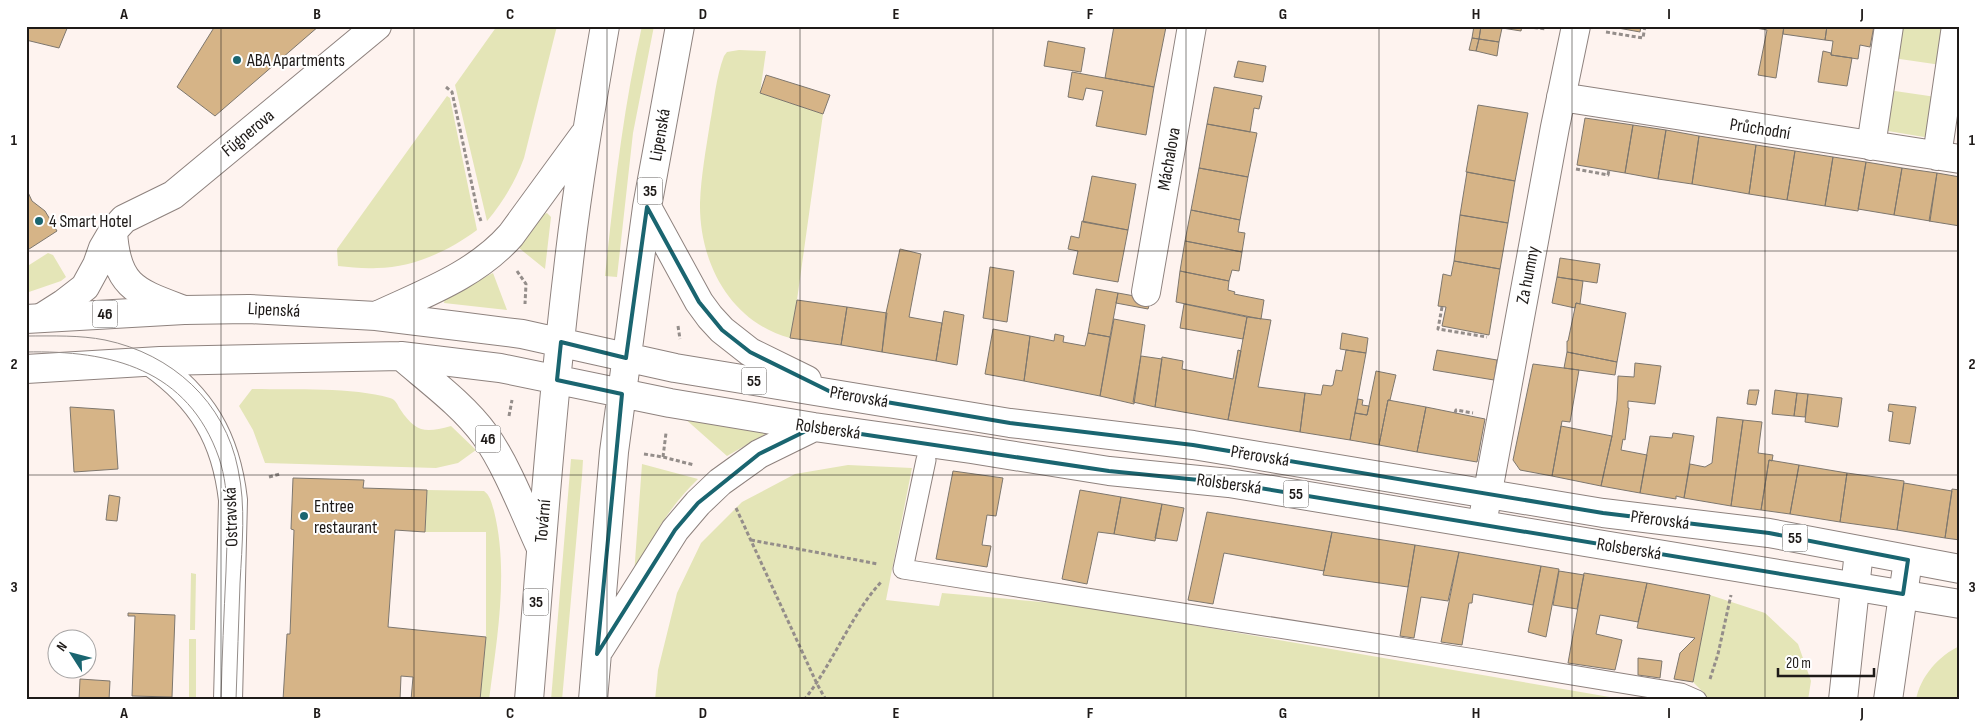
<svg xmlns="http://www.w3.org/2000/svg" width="1986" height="726" font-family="'Sofia Sans Condensed',sans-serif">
<rect width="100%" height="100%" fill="#fef3ef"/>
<path fill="#e4e5b7" d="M497,26H557L524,158C515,182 503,202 487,221L455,85Z
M642,26H654L633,133L617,277L605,276C614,192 623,109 642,26Z
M1898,26H1947L1941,65L1893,58Z
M739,50L766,51L760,93L823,114L797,300L790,338C730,322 699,262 700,203C701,176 706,149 710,123C714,101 716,77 724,56L727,52Z
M1888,90L1936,97L1930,138L1882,130Z
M447,96L450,98L477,230C449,251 412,268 377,268C364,269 351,267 338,266L337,249Z
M547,213L551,217L545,269L519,248L544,214Z
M48,253L53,255L66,277L61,281L26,293V267Z
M493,273L507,310L444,303L445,297Z
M252,389C293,390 352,387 390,398C396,400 397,404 400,409C416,433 425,433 451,426L476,450L458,463L436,468L265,463L253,430L239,406Z
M683,417L769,432L727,456Z
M571,459L583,460L582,476L562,700H551Z
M642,464L698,479C669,507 651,538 634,575Z
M848,465L912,468L886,600L939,606L942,593L1076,605L1627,700H655L658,670L677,593L701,543L742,502L795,474Z
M427,490L484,491C490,495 492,504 494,511C509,572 497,638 489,700H480L486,637V532H425Z
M191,573L196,574L195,630H190Z
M1710,595L1765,613L1798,644L1811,681L1808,700H1706L1705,694L1693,682Z
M189,639H196V698H189Z
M1960,646V700H1916C1920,677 1939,655 1960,646Z"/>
<path fill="#d6b487" stroke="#7e776e" d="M26,26H68L59,48L26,40Z
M215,26H319L215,116L177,87Z
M1114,26L1166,27L1154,87L1105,78Z
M1474,26H1481L1479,39L1472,38Z
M1481,26L1502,28L1499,42L1479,39Z
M1502,26H1522L1521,31L1502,28Z
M1607,26H1641L1640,32Z
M1744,26H1784L1776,78L1758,75L1767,30Z
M1784,26H1827L1825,40L1783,34Z
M1827,26H1874L1870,47L1860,45L1858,59L1831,55L1833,41L1825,40Z
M1472,38L1479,39L1476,51L1469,50Z
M1479,39L1499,42L1497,56L1476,51Z
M1048,41L1085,48L1081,72L1044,66Z
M1823,51L1831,53V55L1852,58L1847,86L1818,82Z
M1238,61L1266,66L1263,82L1234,77Z
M1072,72L1154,87L1146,135L1096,126L1103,91L1086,88L1083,100L1068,97Z
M766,75L830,95L823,114L760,93Z
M1214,87L1262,96L1259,109L1254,108L1250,132L1207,124Z
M1478,105L1528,113L1515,181L1466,172Z
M1585,118L1633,125L1625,173L1577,165Z
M1207,124L1257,133L1248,177L1199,168Z
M1633,125L1666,130L1658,179L1625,173Z
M1666,130L1699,136L1692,184L1658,179Z
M1699,136L1756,145L1749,194L1692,184Z
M1756,145L1795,151L1787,200L1749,194Z
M1795,151L1833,157L1825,206L1787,200Z
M1833,157L1866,162L1858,211L1825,206Z
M1866,162L1902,168L1894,215L1858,209Z
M1199,168L1248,177L1240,220L1191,210Z
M1902,168L1937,173L1930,221L1894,215Z
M1467,172L1515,181L1508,223L1460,215Z
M1937,173L1960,177V226L1929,221Z
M1092,176L1136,184L1128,230L1083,222Z
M26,188L32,201L45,211L57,231L26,251Z
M1191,210L1240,220L1238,232L1245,233L1242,252L1185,241Z
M1460,215L1508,223L1500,269L1454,261Z
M1082,221L1128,230L1118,282L1073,274L1078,251L1068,249L1071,236L1079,238Z
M1185,241L1242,252L1239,271L1232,270L1229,281L1180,271Z
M900,249L921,254L909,317L942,323L936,361L882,352L886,313Z
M1560,258L1600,264L1597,283L1557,277Z
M1454,261L1500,269L1489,335L1442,326L1446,307L1438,306L1443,274L1451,276Z
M990,267L1014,271L1007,322L983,318Z
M1180,271L1229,281L1228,290L1235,292L1234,294L1264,300L1261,319L1176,302Z
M1557,277L1583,281L1580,304L1576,303L1575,308L1552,303Z
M1096,289L1118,293L1110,337L1088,333Z
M1118,293L1151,299L1148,309L1116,303Z
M797,300L847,307L841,345L790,338Z
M1576,303L1626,313L1617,362L1567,352V341H1568Z
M1184,304L1247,317L1243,339L1180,328Z
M847,307L887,313L882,352L841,345Z
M944,311L964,315L957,365L936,361Z
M1247,317L1271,320L1258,387L1305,393L1300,432L1228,420Z
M1114,319L1145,325L1134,404L1100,396Z
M993,329L1030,336L1024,381L985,374Z
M1088,333L1110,337L1100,396L1024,381L1030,336L1054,341L1055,334L1064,336L1063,342L1085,346Z
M1342,333L1368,338L1366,353L1340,349Z
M1238,350L1241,351L1228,420L1155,407L1162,357L1183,361L1182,369L1233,379Z
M1346,350L1366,353L1350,440L1300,432L1305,393L1321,395L1323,385L1331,386L1333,385L1336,370L1342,371Z
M1437,350L1497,360L1494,380L1433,370Z
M1567,352L1617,362L1615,375L1564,368Z
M1141,356L1162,359L1155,407L1133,402Z
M1635,363L1661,366L1655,404L1628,401V408H1629L1625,440L1623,439L1621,450L1647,455L1640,493L1601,486L1612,436L1617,400L1618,376L1634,377Z
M1533,364L1579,370L1570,422L1562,421L1552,476L1520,470L1513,460Z
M1376,371L1396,375L1390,400H1388L1379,445L1350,440L1355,413L1367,415Z
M1749,390H1759L1756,405L1747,404Z
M1775,390L1797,393L1794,416L1772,414Z
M1797,393L1808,394L1805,417L1794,416Z
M1808,394L1842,398L1838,427L1805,422Z
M1358,399L1363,400L1362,405L1369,406L1367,415L1355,413Z
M1388,400L1426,407L1417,452L1379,445Z
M1889,404L1916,407L1910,444L1889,441L1893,412L1888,411Z
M70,407L114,410L118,469L74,472Z
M1426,407L1485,419L1477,462L1417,452Z
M1717,417L1743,420L1731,506L1684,498L1690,464L1705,467L1712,463Z
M1743,420L1762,422L1758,453L1773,455L1772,461L1769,460L1761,510L1731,506Z
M1561,426L1612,436L1601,486L1552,476Z
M1673,433L1694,436L1684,498L1676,496V499L1640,493L1650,436L1672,438Z
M1769,460L1799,465L1790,514L1761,510Z
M1799,465L1847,473L1840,522L1790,514Z
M953,471L1003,478L996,516L987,515L982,545L991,546L987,567L936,559Z
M1847,473L1904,481L1897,530L1840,522Z
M293,478L364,480L363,488L427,490L425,532L395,530L388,627L486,637L480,700H411L413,677L401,676L400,700H283L287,634H290L294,530L291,529Z
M1904,483L1952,491L1945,538L1897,530Z
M1952,489L1960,490V540L1945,538Z
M1080,490L1121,497L1114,534L1098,532L1087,584L1062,579Z
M109,495L120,497L117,521L106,520Z
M1121,497L1162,504L1155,541L1114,534Z
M1162,504L1184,508L1177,541L1155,538Z
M1207,512L1332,532L1324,571L1224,553L1213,604L1188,600Z
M1332,532L1415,545L1408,587L1323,575Z
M1415,545L1459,552L1448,601L1421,597L1414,638L1400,636Z
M1459,552L1541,566L1533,605L1473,594L1472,603H1469L1462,645L1441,642Z
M1541,566L1559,569L1546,637L1528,632Z
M1559,571L1584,575L1577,609L1553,605Z
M1584,573L1647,583L1638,622L1600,615L1596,634L1622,640L1615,670L1568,663Z
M1647,583L1710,595L1693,682L1674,679L1680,653L1695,638L1637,628Z
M128,613L175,615L172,697L132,696L135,616H128Z
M1638,658L1662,661L1660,678L1638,675Z
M80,679L110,681L109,700H79Z"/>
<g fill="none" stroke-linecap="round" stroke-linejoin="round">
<defs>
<path id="service" d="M926,460L903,569L1475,659L1681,693L1697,700"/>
<path id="minor" d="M1561,97L1960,159
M1871,146L1889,26
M1937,156L1956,26
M113,231C116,287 136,292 184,310
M1146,292L1192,26
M41,318L63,304L85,287L97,265L103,248L113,231L124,219L173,195L377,26
M151,362C202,398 226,438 233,500L228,700
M1482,524L1555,127L1576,26
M1843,700L1859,551
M1888,700L1908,560"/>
<path id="primary" d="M647,207L699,302L710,317L722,330L750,352L807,380
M376,316C423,294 476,275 511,235L584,135
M26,319L184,310L249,309L376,316L458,326L522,334L675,368L1010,423L1193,445L1603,513L1769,533L1960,569
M401,356C430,381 463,405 485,435C507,466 524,511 540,546
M26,369L160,361L401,356L500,368L670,403L814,427L971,449L1109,471L1229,483L1960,604
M599,650L675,530L698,503L720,482L759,454L814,427
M529,700C541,556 551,413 568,270C577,188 591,107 605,26
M593,700L614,452L647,207L680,26"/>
</defs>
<use href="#service" stroke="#8e827e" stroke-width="21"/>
<use href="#minor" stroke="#8e827e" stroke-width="30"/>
<use href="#primary" stroke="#8e827e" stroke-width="30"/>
<path stroke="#948d8a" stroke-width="3" stroke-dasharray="4 2.5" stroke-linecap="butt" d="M1521,26L1546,29
M1606,32L1643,38L1645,26
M446,87L452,92L478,213L481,221
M1576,169L1608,175L1609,170
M517,271L526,284L525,304
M1442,307L1438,329L1487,337
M678,326L680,339
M1455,413L1456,410L1473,413
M509,416L512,400
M644,454L663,457L694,465
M663,457L666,433
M269,477L280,474
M736,508L817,684L826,700
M751,540L878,564
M1710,679L1718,654L1731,595
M804,700C833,664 851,614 882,581"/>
<use href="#service" stroke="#fff" stroke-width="19"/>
<use href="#minor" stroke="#fff" stroke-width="28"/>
<use href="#primary" stroke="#fff" stroke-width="28"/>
<path stroke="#958e8b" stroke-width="1" d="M26,336C53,336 80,335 105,340C172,354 225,402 238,469C246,506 242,545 240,583C239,622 237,661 236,700
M26,352C111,350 188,369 219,458C231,494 227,534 226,571C224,614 222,657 221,700"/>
</g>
<path fill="none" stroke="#1a6570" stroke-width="4" stroke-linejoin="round" d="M647,207L699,302L722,330L750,352L833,393L1010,423L1193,445L1603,513L1769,533L1908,560L1903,594L1229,483L1109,471L814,427L759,454L698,503L675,530L597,654L622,394L557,380L561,342L626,358Z"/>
<path fill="none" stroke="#1e1a18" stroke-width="1" stroke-opacity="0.55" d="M221,26V700M414,26V700M607,26V700M800,26V700M993,26V700M1186,26V700M1379,26V700M1572,26V700M1765,26V700M26,251H1960M26,475H1960"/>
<g fill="#1a6570" stroke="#fff" stroke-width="2">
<circle cx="237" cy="60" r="5"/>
<circle cx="39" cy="221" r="5"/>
<circle cx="304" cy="516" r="5"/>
</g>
<g text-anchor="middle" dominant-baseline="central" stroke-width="4" stroke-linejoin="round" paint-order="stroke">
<g fill="#fff" stroke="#625f5d" stroke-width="1">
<rect x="637.5" y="177.5" width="25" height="27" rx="4"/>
<rect x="92.5" y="300.5" width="25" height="27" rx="4"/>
<rect x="741.5" y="367.5" width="25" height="27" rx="4"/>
<rect x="475.5" y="425.5" width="25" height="27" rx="4"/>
<rect x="1283.5" y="480.5" width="25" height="27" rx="4"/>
<rect x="1782.5" y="524.5" width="25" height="27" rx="4"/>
<rect x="523.5" y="588.5" width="25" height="27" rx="4"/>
</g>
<g font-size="16" font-weight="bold" fill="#1e1a18">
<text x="650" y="191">35</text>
<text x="105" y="314">46</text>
<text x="754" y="381">55</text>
<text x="488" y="439">46</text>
<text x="1296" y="494">55</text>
<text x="1795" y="538">55</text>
<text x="536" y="602">35</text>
</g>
<g font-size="18" fill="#1e1a18" stroke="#fff" text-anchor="start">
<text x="247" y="60">ABA Apartments</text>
<text x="49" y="221">4 Smart Hotel</text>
<text x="314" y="506">Entree<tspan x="314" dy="21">restaurant</tspan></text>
</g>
<g font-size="18" fill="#1e1a18" stroke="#fff">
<text transform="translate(1760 129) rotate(9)">Průchodní</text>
<text transform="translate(248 133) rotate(-40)">Fügnerova</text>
<text transform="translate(660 135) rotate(-80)">Lipenská</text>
<text transform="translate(1169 159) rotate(-80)">Máchalova</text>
<text transform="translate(1528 275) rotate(-79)">Za humny</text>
<text transform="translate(274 310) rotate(3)">Lipenská</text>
<text transform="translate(859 397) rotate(10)">Přerovská</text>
<text transform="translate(828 429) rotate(8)">Rolsberská</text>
<text transform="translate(1260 456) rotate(9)">Přerovská</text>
<text transform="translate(1229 484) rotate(8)">Rolsberská</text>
<text transform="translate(231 517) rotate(-92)">Ostravská</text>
<text transform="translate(1660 520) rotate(7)">Přerovská</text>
<text transform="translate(543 521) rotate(-85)">Tovární</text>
<text transform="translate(1629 549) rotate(9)">Rolsberská</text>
</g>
</g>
<rect width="1986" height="726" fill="none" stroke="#ffffff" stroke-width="55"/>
<g transform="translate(72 654) rotate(306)"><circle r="24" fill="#ffffff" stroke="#a5a3a3"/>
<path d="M0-4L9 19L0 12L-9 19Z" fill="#1a6570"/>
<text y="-8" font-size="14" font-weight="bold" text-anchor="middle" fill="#1e1a18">N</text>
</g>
<path d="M1778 668v8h96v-8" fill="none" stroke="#1e1a18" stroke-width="2.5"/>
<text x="1786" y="668" font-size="15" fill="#1e1a18" stroke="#ffffff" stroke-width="4" paint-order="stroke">20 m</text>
<rect x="28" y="28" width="1930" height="670" fill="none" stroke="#1e1a18" stroke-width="2"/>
<g font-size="16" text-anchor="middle" font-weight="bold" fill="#1e1a18">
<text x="124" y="19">A</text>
<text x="317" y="19">B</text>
<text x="510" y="19">C</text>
<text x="703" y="19">D</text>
<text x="896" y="19">E</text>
<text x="1090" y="19">F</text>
<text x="1283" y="19">G</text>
<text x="1476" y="19">H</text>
<text x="1669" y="19">I</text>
<text x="1862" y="19">J</text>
<text x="14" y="145">1</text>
<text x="1972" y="145">1</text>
<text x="14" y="369">2</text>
<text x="1972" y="369">2</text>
<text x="14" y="592">3</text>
<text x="1972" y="592">3</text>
<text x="124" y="718">A</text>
<text x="317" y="718">B</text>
<text x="510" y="718">C</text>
<text x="703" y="718">D</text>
<text x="896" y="718">E</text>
<text x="1090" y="718">F</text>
<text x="1283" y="718">G</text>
<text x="1476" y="718">H</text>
<text x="1669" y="718">I</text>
<text x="1862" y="718">J</text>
</g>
</svg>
